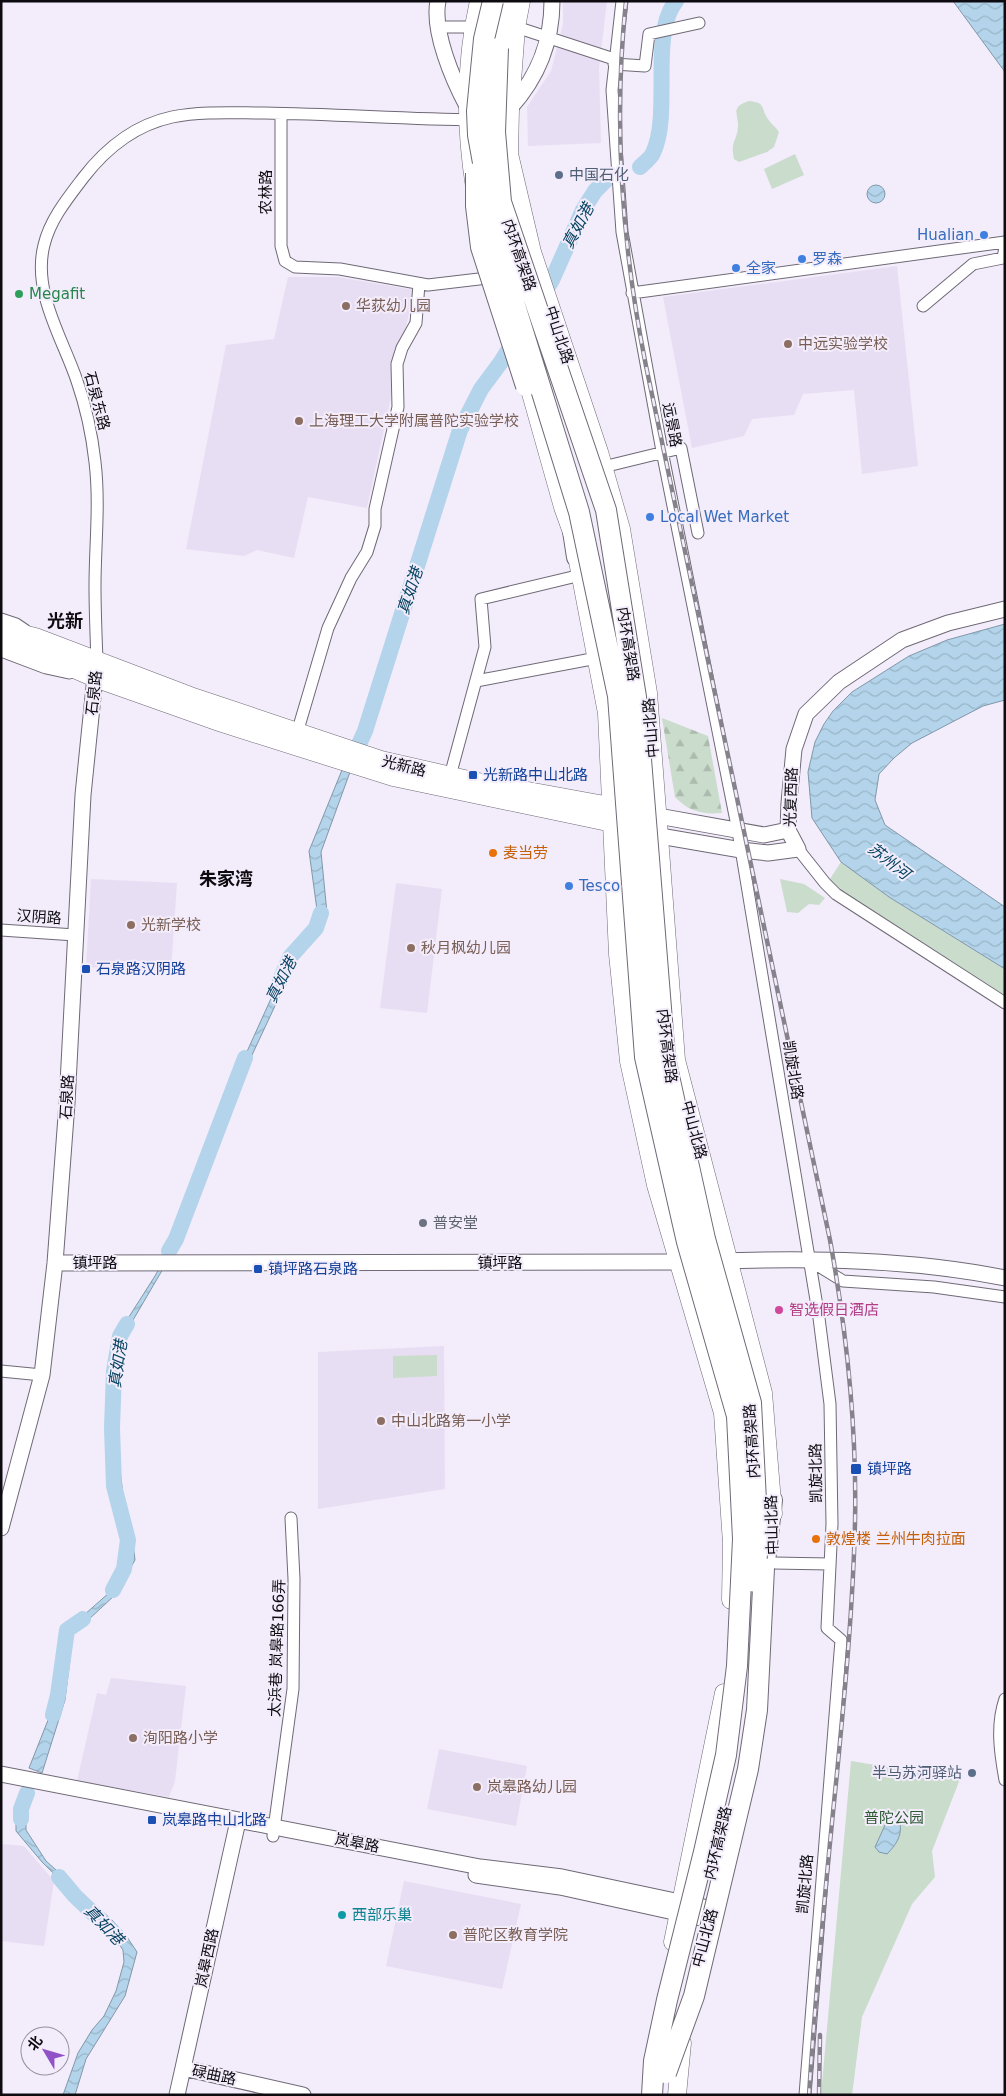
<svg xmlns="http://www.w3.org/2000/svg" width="1006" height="2096" font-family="'DejaVu Sans','Noto Sans SC',sans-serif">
<defs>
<pattern id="forest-firs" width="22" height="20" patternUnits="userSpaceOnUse" patternTransform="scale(1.25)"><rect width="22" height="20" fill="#cadccc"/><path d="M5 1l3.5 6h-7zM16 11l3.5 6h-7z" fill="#acbbae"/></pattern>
<pattern id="water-waves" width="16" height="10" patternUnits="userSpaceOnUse" patternTransform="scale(1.25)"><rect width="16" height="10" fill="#b3d4ea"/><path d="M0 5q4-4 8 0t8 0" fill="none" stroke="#99b5c8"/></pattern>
</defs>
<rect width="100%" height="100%" fill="#f3ecfb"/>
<path fill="#e8def3" d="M563,1H607L599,68L601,143L528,146L527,107L551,71L563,24Z
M897,266L918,466L862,474L854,390L803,394L794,415L752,419L744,436L692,448L663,297Z
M288,277H338L414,290L367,508L308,497L294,558L257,550L244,556L186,549L226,345L274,339Z
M91,879L177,883L171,970L86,967Z
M396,883L442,889L427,1013L380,1008Z
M444,1346L445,1489L318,1509V1352Z
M111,1678L186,1686L175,1781L169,1797L77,1781L97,1693L106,1695Z
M439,1749L527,1766L516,1826L427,1809Z
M1,1844L24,1846L54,1881L44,1946L1,1941Z
M404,1881L521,1904L502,1989L386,1966Z"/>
<path fill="url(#forest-firs)" d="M662,718L708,736L722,813C703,815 688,811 675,797Z"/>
<path fill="#cadccc" d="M749,101C767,103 760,108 768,119C771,124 776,127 779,132L774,147L767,152L739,162L734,159C730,141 737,141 738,127C739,115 729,107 749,101Z
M795,154L804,175L772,189L764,169Z
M841,862L889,897L1005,969V998L828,882Z
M780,879L804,884L825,898L819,905L809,904L798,913L787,912Z
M437,1355V1376L393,1378V1356Z
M851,1761L960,1779L932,1851L935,1877L912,1904L862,2017L852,2095H821Z"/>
<path fill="url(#water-waves)" stroke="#8198a9" d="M953,1H1005V72Z
M867 194a9 9 0 1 1 18 0a9 9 0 1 1-18 0Z
M1005,624V700L983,706L912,743L894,758L879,774L875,800L885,825L1005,907V969L889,897L841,862L812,818L808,772L815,742L824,724L833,711L852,692L909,656L947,640Z
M342,770L350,772L321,852L327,913L322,932L296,961L245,1070L184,1233L119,1344L114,1371L112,1427L117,1444L123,1495L131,1526L135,1560L115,1595L73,1634L65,1700L42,1773L29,1768L58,1695L67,1630L110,1592L129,1559L125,1529L118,1501L108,1428L111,1370L118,1334L155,1276L179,1232L240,1067L288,961L312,933L317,910L309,851Z
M22,1795L26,1797V1830L46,1861L112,1920L127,1937L137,1952L125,1996L86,2059L75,2095H63L78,2053L92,2030L104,2016L116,1991L124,1962L123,1950L106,1925L42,1862L16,1831V1808Z
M897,1815C905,1831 898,1843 887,1854L879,1852L875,1847L886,1823Z"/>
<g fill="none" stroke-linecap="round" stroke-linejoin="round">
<path stroke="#b3d4ea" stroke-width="16" d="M640,167C644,163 651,158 653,153C672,114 649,35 676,1
M351,762L365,731L460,430L481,389L501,362L552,280L583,210L595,191L611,175
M280,981L290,957L316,928L321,913
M169,1251L176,1239L245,1058
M113,1590L124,1569L128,1540L114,1486L112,1428L114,1371L120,1336L127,1324
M53,1715L58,1695L67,1630L83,1619
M21,1819V1809L27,1793
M59,1877L75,1896L119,1938"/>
<defs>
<path id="street" d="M622,1L612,90L622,232L662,451L738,831L819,1318L830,1404L832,1524L827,1628L841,1640L805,2095
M439,27H473
M516,27L614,59
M614,64L645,66L649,34L699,23
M281,114V246L285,261L295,267L340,269L428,285L496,277
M632,293L1005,242
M923,306L973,264L1003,258L1005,247
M603,467L681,448L698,533
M1,619L16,624L25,630
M1,651L46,668L69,673
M97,660C96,635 95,611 95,586C95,545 100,504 95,462C92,435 86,407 77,381C63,339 32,292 44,245C50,220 67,199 83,178C106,148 135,125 172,117C202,111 233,113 264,113C334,114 405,119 475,120
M476,681L597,658
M297,733L328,628L351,578L367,552L375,526V509L398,407L397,364L402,348L416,323L419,284
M450,776L485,647L481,599L581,575
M798,849L825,883L836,894L1005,1003
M1,930L75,935
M809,1260L843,1281L934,1287L1005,1297
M1,1371L42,1375
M773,1563L830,1564
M1005,1699C996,1725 1000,1753 1005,1780
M273,1836L293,1689L294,1579L291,1518"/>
<path id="secondary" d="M438,1C432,31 453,80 467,106
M510,108C538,77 552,43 552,1
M658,816L764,835L788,830
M660,836L741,850L768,853L798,849L788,830L789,803L794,749L806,714L839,682L902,640L948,623L1005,609
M717,1261C813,1258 910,1259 1005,1278
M55,1263L689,1262
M1,1528L42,1375L55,1263L67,1103L83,795L96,667
M1,1774L480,1867L562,1877L713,1909
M476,1875L560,1887L710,1920
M183,2068L303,2095
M177,2095L238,1821"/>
<path id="primary" d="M521,1L516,27L510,108L509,154L532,252L599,452L621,529L648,693L676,1060L763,1393L773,1514
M475,188C465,126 465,63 479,1
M525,372L563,507L573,535L607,713L618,954L629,1061L656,1185L723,1413L732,1543L731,1600
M2,629L35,637L190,696L381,760L473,781L621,808
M1,640L35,652L95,678L222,723L393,777L622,825
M673,1942L724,1693
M677,2095L682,2043"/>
<path id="highway" d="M498,48L508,1
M571,518L577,557
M765,1561L772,1500"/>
</defs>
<use href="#street" stroke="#6f6976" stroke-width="13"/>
<use href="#secondary" stroke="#6f6976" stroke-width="17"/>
<use href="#primary" stroke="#6f6976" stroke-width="19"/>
<use href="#highway" stroke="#6f6976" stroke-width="22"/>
<use href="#street" stroke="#fff" stroke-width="11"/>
<use href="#secondary" stroke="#fff" stroke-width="15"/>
<use href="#primary" stroke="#fff" stroke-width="18"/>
<use href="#highway" stroke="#fff" stroke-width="20"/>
<defs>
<path id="rail" d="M626,1C613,123 622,246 646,366L830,1240C847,1334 857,1428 855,1523C853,1607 845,1690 837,1773C826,1880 816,1987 809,2095
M819,2095L820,2035"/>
</defs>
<use href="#rail" stroke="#86828c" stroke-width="4.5"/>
<use href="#rail" stroke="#f3ecfb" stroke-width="2.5" stroke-dasharray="8" stroke-linecap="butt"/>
<defs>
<path id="highway-bridge" d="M493,1L484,39L477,111L478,135L500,257L579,512L618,696L645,1057L687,1242L737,1416L743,1539L737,1666L726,1755L704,1852L667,2000L654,2061L652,2095
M498,48L495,132L501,202L606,510L636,697L665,1058L705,1239L751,1403L758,1540L755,1582
M476,173V206L481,247L526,386
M666,2073L694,1996L748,1769L757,1710L764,1568"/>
</defs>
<use href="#highway-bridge" stroke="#6f6976" stroke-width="22" stroke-linecap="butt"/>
<use href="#highway-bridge" stroke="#fff" stroke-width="20"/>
</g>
<g fill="#5c6f8a" stroke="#f3ecfb" stroke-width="2">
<circle cx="559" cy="175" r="5"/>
<circle cx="972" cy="1773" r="5"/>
</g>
<g fill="#3f7fe0" stroke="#f3ecfb" stroke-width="2">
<circle cx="984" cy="235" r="5"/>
<circle cx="802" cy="259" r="5"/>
<circle cx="736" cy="268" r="5"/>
<circle cx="650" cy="517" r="5"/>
<circle cx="569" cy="886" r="5"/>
</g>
<circle fill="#2e9e5b" stroke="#f3ecfb" stroke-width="2" cx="19" cy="294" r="5"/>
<g fill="#8d6e63" stroke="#f3ecfb" stroke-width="2">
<circle cx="346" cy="306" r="5"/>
<circle cx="788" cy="344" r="5"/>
<circle cx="299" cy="421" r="5"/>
<circle cx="131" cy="925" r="5"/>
<circle cx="411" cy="948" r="5"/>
<circle cx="381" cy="1421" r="5"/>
<circle cx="133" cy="1738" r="5"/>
<circle cx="477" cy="1787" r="5"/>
<circle cx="453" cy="1935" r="5"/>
</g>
<g fill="#1a4fb4" stroke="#f3ecfb" stroke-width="2">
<rect x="468" y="770" width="10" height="10" rx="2.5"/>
<rect x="81" y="964" width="10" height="10" rx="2.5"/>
<rect x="253" y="1264" width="10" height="10" rx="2.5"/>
<rect x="850" y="1463" width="12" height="12" rx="2.5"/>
<rect x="147" y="1815" width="10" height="10" rx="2.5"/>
</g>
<g fill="#e8710a" stroke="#f3ecfb" stroke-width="2">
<circle cx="493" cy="853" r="5"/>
<circle cx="816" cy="1539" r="5"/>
</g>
<circle fill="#6b7280" stroke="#f3ecfb" stroke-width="2" cx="423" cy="1223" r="5"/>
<circle fill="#d1479c" stroke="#f3ecfb" stroke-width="2" cx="779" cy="1310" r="5"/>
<circle fill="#0f9aa8" stroke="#f3ecfb" stroke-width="2" cx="342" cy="1915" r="5"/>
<g text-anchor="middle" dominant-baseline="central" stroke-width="4" stroke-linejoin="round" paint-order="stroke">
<g font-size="15" fill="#4e5e75" stroke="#f3ecfb" text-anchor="start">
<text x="569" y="175">中国石化</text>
<text x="962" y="1773" text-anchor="end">半马苏河驿站</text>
</g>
<g font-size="15" fill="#0d0b10" stroke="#f3ecfb">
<text transform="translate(266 192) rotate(-90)">农林路</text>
<text transform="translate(519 255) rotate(71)">内环高架路</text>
<text transform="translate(559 335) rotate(72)">中山北路</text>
<text transform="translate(97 401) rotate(75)">石泉东路</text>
<text transform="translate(672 425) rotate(79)">远景路</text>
<text transform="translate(628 644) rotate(81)">内环高架路</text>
<text transform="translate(94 693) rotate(-84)">石泉路</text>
<text transform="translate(651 728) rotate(-95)">中山北路</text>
<text transform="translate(404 766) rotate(14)">光新路</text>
<text transform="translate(791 797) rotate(-88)">光复西路</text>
<text transform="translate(39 917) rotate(4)">汉阴路</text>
<text transform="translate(667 1046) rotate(83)">内环高架路</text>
<text transform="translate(793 1070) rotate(81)">凯旋北路</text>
<text transform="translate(67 1097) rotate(-87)">石泉路</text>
<text transform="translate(694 1130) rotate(75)">中山北路</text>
<text x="95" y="1263">镇坪路</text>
<text x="500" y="1263">镇坪路</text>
<text transform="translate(752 1441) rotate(-94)">内环高架路</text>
<text transform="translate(816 1473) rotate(-91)">凯旋北路</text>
<text transform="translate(772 1525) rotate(-92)">中山北路</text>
<text transform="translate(277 1648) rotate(-88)">太浜巷 岚皋路166弄</text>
<text transform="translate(357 1843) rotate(11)">岚皋路</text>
<text transform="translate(718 1843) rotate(-77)">内环高架路</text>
<text transform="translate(805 1884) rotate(-85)">凯旋北路</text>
<text transform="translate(705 1938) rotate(-75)">中山北路</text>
<text transform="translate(207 1958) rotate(-78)">岚皋西路</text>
<text transform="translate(214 2075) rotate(12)">碌曲路</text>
</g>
<g font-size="15" fill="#366cbe" stroke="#f3ecfb" text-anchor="start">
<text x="974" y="235" text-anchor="end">Hualian</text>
<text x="812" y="259">罗森</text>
<text x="746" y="268">全家</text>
<text x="660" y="517">Local Wet Market</text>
<text x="579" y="886">Tesco</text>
</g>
<g font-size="15" fill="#27864d" stroke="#f3ecfb" text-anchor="start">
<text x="29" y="294">Megafit</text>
</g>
<g font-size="15" fill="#785e54" stroke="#f3ecfb" text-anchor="start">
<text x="356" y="306">华荻幼儿园</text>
<text x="798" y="344">中远实验学校</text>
<text x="309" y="421">上海理工大学附属普陀实验学校</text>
<text x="141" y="925">光新学校</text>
<text x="421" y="948">秋月枫幼儿园</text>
<text x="391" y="1421">中山北路第一小学</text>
<text x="143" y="1738">洵阳路小学</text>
<text x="487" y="1787">岚皋路幼儿园</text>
<text x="463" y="1935">普陀区教育学院</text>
</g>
<g font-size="15" fill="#164399" stroke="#f3ecfb" text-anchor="start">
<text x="483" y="775">光新路中山北路</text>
<text x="96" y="969">石泉路汉阴路</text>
<text x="268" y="1269">镇坪路石泉路</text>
<text x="867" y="1469">镇坪路</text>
<text x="162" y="1820">岚皋路中山北路</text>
</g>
<g font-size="15" fill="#c56008" stroke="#f3ecfb" text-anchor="start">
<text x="503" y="853">麦当劳</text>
<text x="826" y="1539">敦煌楼 兰州牛肉拉面</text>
</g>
<g font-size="15" fill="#5b616d" stroke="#f3ecfb" text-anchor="start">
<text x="433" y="1223">普安堂</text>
</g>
<g font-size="15" fill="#b23c85" stroke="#f3ecfb" text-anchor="start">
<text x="789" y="1310">智选假日酒店</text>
</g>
<g font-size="15" fill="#2e5834" stroke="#f3ecfb">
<text x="894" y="1818">普陀公园</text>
</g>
<g font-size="15" fill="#0d838f" stroke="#f3ecfb" text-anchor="start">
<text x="352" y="1915">西部乐巢</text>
</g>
<g font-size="16" font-style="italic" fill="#074462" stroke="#f3ecfb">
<text transform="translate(578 226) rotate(-62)">真如港</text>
<text transform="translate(410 591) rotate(-72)">真如港</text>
<text transform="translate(889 861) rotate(38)">苏州河</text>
<text transform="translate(281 980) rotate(-63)">真如港</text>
<text transform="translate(118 1364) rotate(-82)">真如港</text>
<text transform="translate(104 1925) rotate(46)">真如港</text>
</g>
<g font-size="18" font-weight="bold" fill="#0d0b10" stroke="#f3ecfb">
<text x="65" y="620">光新</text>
<text x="226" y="878">朱家湾</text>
</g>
</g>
<rect width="1006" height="2096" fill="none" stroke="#0d0b10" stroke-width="5"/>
<g transform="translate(45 2051) rotate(308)"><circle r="24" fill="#f3ecfb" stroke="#97929d"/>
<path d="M0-4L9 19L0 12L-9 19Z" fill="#9152c8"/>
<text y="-8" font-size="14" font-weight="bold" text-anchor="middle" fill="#0d0b10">北</text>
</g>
</svg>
